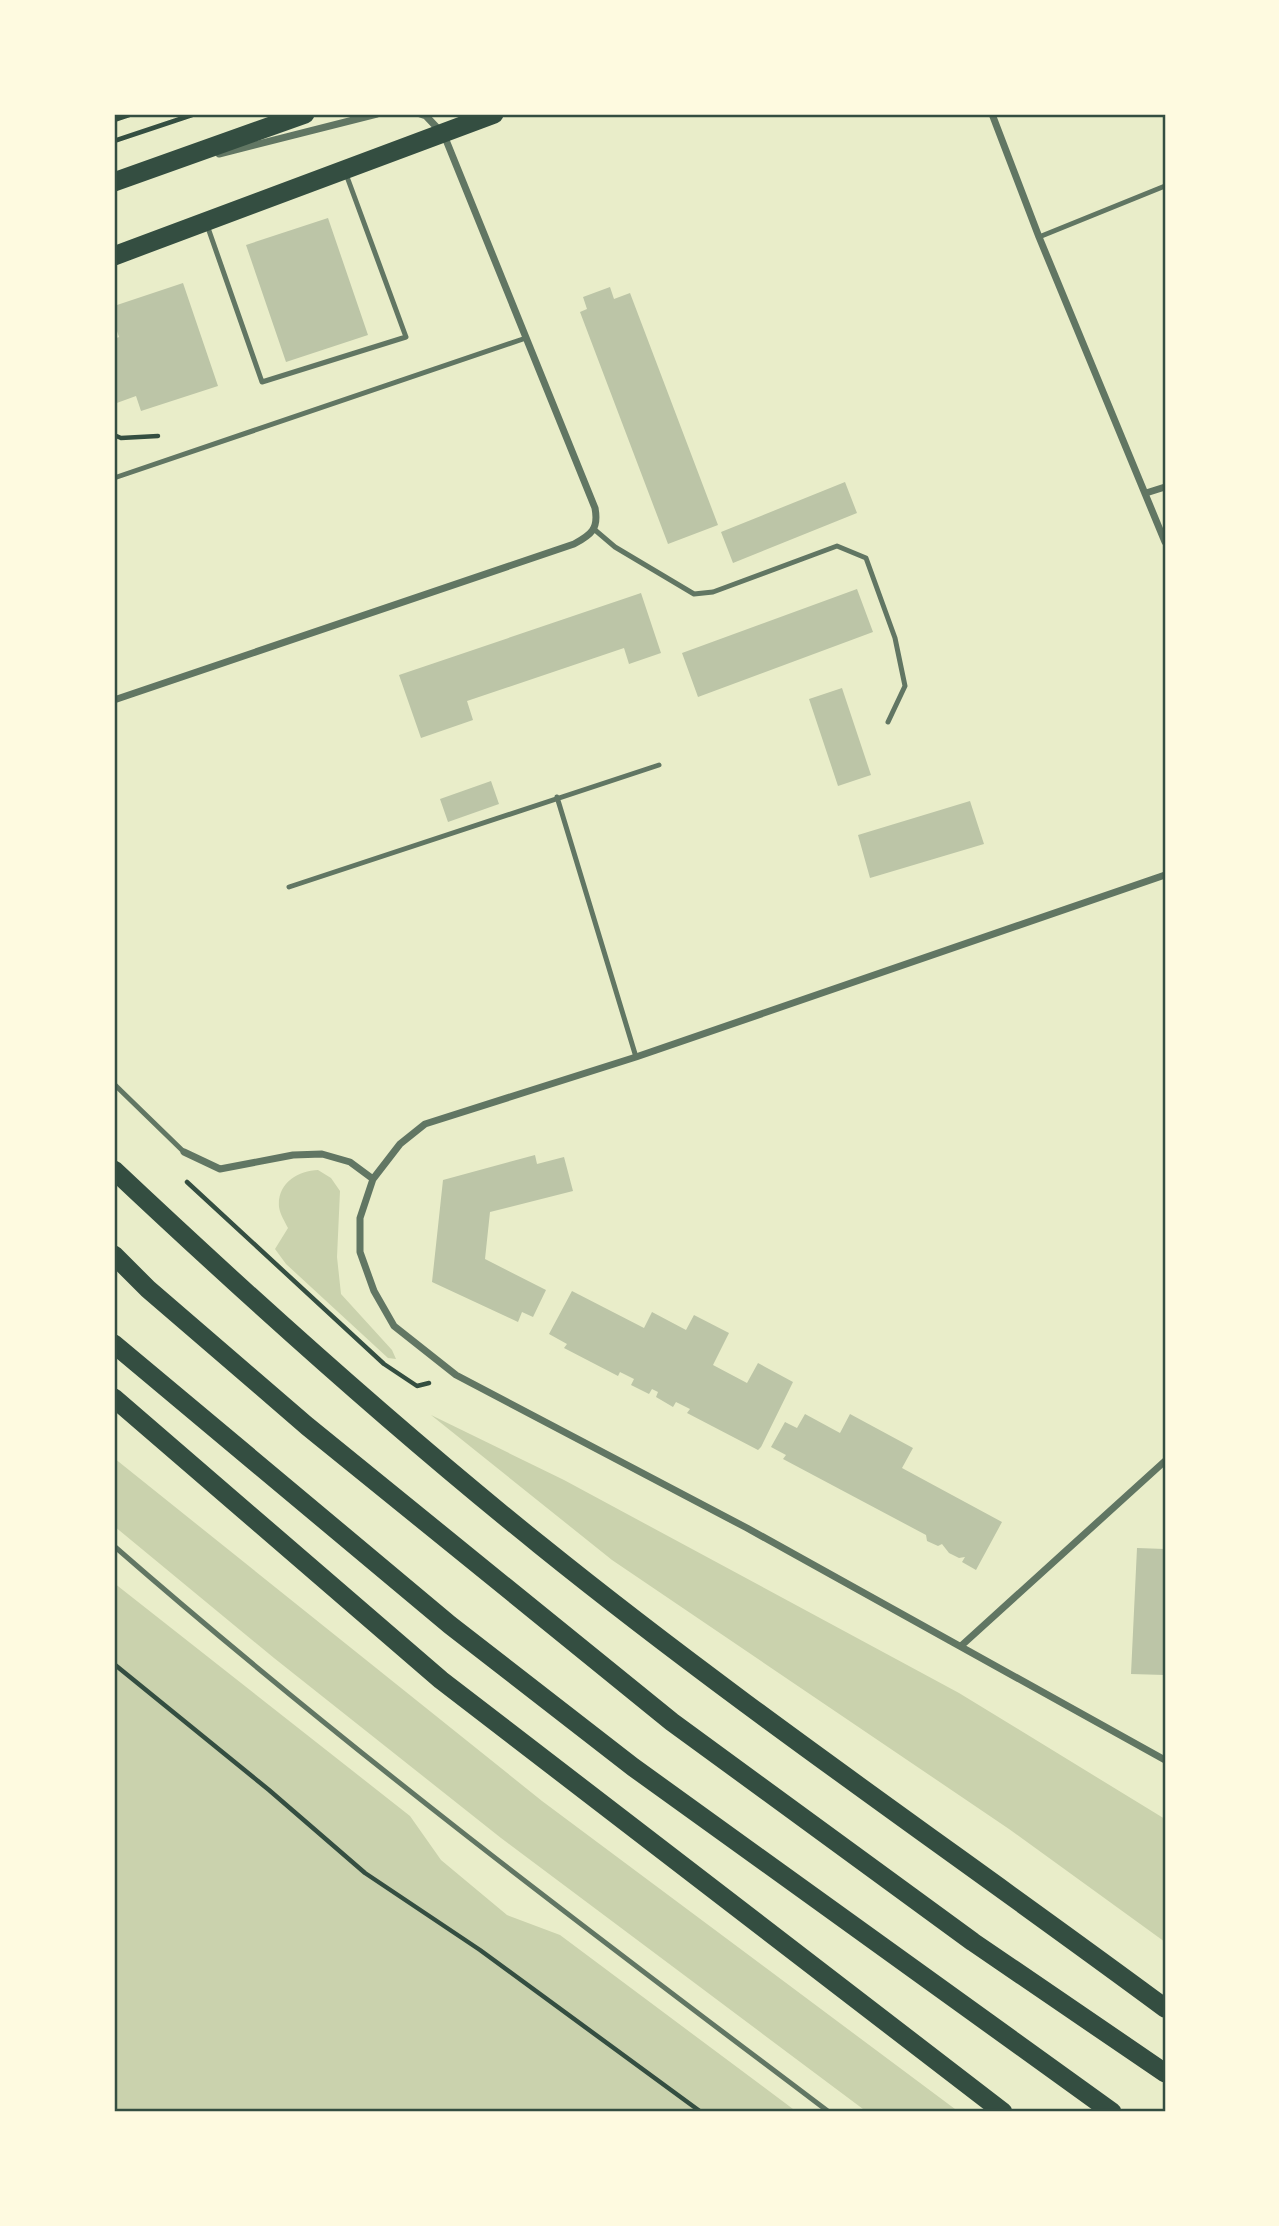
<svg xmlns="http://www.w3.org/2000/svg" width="1279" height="2226" font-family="'Exo 2',sans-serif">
<rect width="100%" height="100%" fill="#e9edc9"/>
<path fill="#cad2ad" d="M318,1170L331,1178L340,1191L337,1257L341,1294L392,1350L396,1359L388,1358L286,1264L275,1249L288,1228C285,1222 280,1214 279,1207C277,1183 298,1171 318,1170Z
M431,1415L564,1480L959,1693L1165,1819V1942L1009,1829L612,1560Z
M114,1458L542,1801L959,2112H867L501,1838L274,1658L114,1526Z
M114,1583L410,1816L441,1860L507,1915L560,1935L797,2112H114Z"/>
<path fill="#bcc5a7" d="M328,218L368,335L286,362L246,245Z
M183,283L218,386L141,411L136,396L114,404V339L119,337L114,322V306Z
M610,287L614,299L630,293L718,525L668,544L580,312L587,309L583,297Z
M845,482L857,513L733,563L721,532Z
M857,589L873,632L698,697L682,653Z
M641,593L661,653L629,664L624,648L467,701L473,720L421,738L399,675Z
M842,688L871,775L838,786L809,699Z
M491,781L499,804L448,822L440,799Z
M970,801L984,844L870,878L858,835Z
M535,1155L537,1164L564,1157L573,1191L490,1212L485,1259L546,1290L533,1317L522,1312L518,1322L432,1282L443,1180Z
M572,1291L644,1328L652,1312L686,1330L694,1315L729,1333L713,1365L747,1383L758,1363L793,1382L761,1447L758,1450L687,1413L690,1409L676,1402L673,1407L656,1397L658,1392L652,1389L649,1394L631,1385L634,1379L620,1372L618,1376L564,1348L567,1344L549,1334Z
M805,1414L840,1433L850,1414L913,1448L902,1468L1002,1522L976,1570L962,1562L965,1557L959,1558L949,1553L942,1544L938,1546L927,1541L926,1535L783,1459L786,1455L771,1447L785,1422L797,1428Z
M1137,1548L1165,1549V1675L1131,1674Z"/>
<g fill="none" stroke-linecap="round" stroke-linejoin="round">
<path stroke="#344e41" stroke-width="4.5" d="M114,120L132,114
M114,141L195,114
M114,435L121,438L158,436
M187,1182L384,1364L417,1386L429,1383
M114,1664L269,1790L365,1873L480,1950L701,2112"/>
<path stroke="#617663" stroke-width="5" d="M207,225L262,382L406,337L346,174
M1039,237L1165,186
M114,478L526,338
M595,530L615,547L694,594L713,592L837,546L866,558L895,638L905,686L888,722
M557,797L636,1057
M289,887L659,765
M114,1084L184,1152
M114,1546C343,1746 586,1929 829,2112"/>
<path stroke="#617663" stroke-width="7" d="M992,114L1039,237L1165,542
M219,154L377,114
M1146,493L1165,487
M114,700L574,544C591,535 599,529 595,508L444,135L426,116L420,114
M1165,875L636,1057L425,1124L400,1144L373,1179L360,1218V1252L374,1291L394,1326L456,1375L747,1528L1165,1760
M184,1152L220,1169L293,1155L322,1154L350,1162L373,1179
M961,1646L1165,1461"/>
<path stroke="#344e41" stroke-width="19" d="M114,182L305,114
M114,256L494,114
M114,1170C252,1300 393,1427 540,1545C742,1708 957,1854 1165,2008
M114,1255L148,1289L307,1426L672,1722L973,1942L1165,2073
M114,1344L450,1625L633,1767L1112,2112
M114,1398L441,1680L1003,2112"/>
</g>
<rect width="1279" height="2226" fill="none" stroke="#fefae0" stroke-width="231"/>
<rect x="116" y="116" width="1048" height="1994" fill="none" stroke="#344e41" stroke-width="2.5"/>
</svg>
